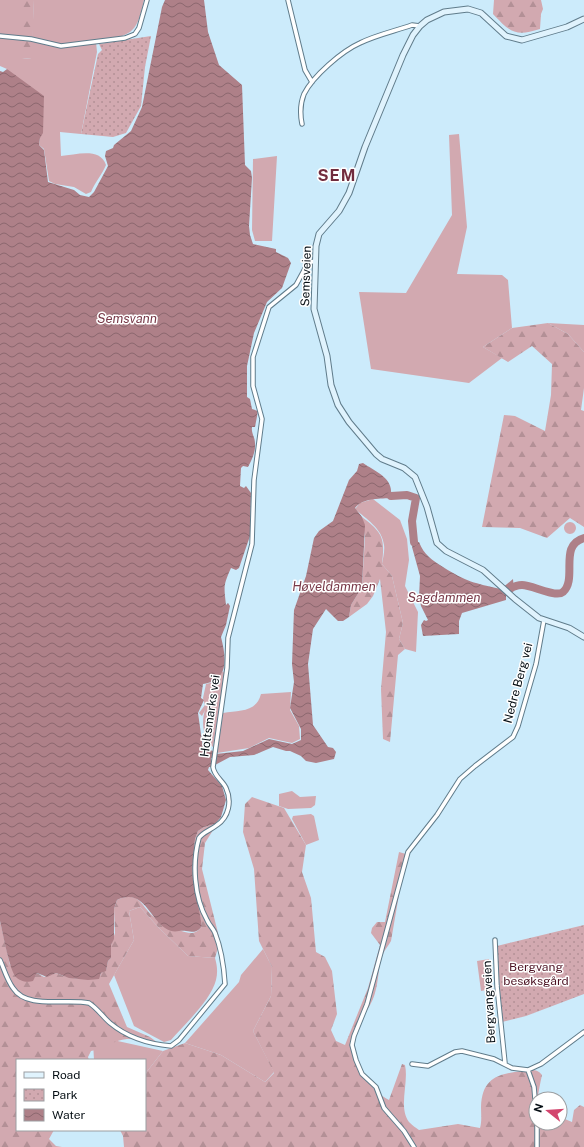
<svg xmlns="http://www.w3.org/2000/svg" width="584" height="1147" font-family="'Public Sans',sans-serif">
<defs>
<pattern id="forest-firs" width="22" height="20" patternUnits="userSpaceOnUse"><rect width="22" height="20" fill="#d2a9b0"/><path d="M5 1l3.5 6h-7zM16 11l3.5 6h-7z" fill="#b39096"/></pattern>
<pattern id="park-dots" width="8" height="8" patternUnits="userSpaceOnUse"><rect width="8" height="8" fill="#d2a9b0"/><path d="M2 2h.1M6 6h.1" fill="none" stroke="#b39096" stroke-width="1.8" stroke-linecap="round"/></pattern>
<pattern id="water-waves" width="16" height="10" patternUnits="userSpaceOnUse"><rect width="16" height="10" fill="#ae8088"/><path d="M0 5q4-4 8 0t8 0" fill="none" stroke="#8b676e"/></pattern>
</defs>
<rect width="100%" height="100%" fill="#ccebfb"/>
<path fill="#d2a9b0" d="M0,0H22V58L31,59L34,0H144C136,37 131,34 96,42L97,52L81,134L60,132L61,156C76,155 100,147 106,165C102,175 95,182 91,192L86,194L74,187L55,184L49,181L44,149L39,145L40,138L7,69L0,66Z
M459,134L467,227L457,274L502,275L508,280L512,328L483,347L502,358L469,383L371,369L359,292L406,293L452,215L449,135Z
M277,156L272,241H255L252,230L253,159Z
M548,323L584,325V352L568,334Z
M373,499L400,520L407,539L409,560L405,586L418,612L416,652L405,649L399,639L403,623L392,576L382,564C383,558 385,550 384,545C382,528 366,519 355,509L360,503Z
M564 528a6 6 0 1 1 12 0a6 6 0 1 1-12 0Z
M223,671L225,675L213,747C203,739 201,722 205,710L202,716L199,713L205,705L203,698L206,684L214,682Z
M291,692L290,710L299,726L300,739L292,743L269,738L249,748L217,753L223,713C239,710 256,713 261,694Z
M292,791L300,797L316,796L315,805L311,808L288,809L279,806V794Z
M311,814L314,816L319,840L306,845L292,819L293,816Z
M140,907L158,927L188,956L215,958C217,965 218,972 216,980C211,1000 185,1024 171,1040L164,1042L134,1026L114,975L134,940L129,911Z
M263,949L272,967L271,996L253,1031L274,1072L265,1082L221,1055L185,1043L239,982L241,975Z
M489,959L492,989L481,991L477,961Z
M104,1038L163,1051L145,1074V1060H94L93,1042Z"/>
<path fill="url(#forest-firs)" d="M22,0H34L32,59L22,58Z
M494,0H541L543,9L541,14L540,29C515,37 510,32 493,14Z
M548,323L568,334L584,352V388L581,410L584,411V527L570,518L547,538L520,528L482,527L504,415L515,416L545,431L551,395L552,364L532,346L508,362L483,347L512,328Z
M362,517C383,533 385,538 382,564L392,576L403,623L399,639L405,649L398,655L390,742L383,739L381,689L386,632L380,579L373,596L367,604L349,617L351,605L362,587L365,537Z
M252,797L284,808L306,845L302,872L311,898L316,952L325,957L332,971L337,1014L331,1030L336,1041L345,1045L368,988L380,945L371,933L372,928L377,922H385L399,852L406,854L391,941C389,945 385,949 383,954C378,966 379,980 375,993C371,1008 358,1021 354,1037C349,1059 371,1091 389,1100L402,1064L405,1065C409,1083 398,1107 409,1122C412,1125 416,1128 419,1130L458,1124L480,1128C482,1121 481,1114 481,1107C482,1078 498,1074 522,1071C530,1070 537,1068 542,1075C538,1093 536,1106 536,1123H560V1117L572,1122L574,1110L580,1105L584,1107V1147H124L123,1136L120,1130H145V1074L163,1051L185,1043L221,1055L265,1082L274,1073L253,1031L271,996L272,967L259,941L254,869L243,832L245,804Z
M215,824V827L205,843L202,869L220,941L215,958L188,956L158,927L140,907L129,911L134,940L109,984L127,1027L150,1037L158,1043C147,1044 137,1038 127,1039C114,1040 103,1049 91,1051L88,1057L89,1060H17V1130H54L49,1139L56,1146L62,1147H0V921L10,965L34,978L37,973L44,977L56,973C70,979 85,981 100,976L101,973L106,970L108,961L111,958V945L115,933L114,909L117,900C141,889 141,909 157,919C165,925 183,933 192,933C196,933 200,929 202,926L193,889L192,873L195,839L198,831L204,827Z"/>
<path fill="url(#park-dots)" d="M151,36L145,67L141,106L126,133L113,137L81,134L98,54L102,50L99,44Z
M584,925V994L526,1016L502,1022L497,946Z"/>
<path fill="url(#water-waves)" d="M165,0H204L208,32L219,65L242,85L245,165L251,171L252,178L249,226L250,235L253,244L276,249V252L288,258L291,263L282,288L267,302L254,333L247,366V397L250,399L252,409L258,411L255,427H252C251,433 255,437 255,443C256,451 252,460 248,467L243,466L241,468L240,486L244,488L246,486L251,493L250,536L239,568L236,570L231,568C223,586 224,586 226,605L228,603L230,606L226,625L221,637C226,657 230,680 203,684L201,698L204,700L198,713L203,748L213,751V758H211L212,767H209L208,770L222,786L226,800L221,817L215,824L204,827L198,831L195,839L192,873L202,926C197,933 194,932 186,931C178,930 174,934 165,928C148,916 143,888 117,900L114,909V939L111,945V958L108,961L106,971L101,973L99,979L88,980L69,978L56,973L47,977L37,973L33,981C27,983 19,981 15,976C9,967 3,934 0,921V71L3,72L7,69L44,96L43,133L40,138L39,145L44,150L48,182L74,190L80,195L89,197L94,192L108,166L105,156L106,151L113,148L114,145L131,131L142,107L162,7Z
M363,463C376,472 396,479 390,498C378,499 363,498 355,508L362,517L365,525L362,587L351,605L349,617L343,621H338L326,609L313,629L308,664L313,725L328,747L333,748L336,752L334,759L316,763L306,761L301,756L290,751H286L273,747L254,755L230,757L215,765L216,754L243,751L269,739L292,744L301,740V729L290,708L294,682L292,664L294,610L306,576L314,538L319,531L333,521L349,480L357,471L359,464Z
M414,542H419C424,555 432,560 443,567C467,582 474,583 501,589L513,579L514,591L506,596V600L462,613L459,621V634L423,636L421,625L424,620L426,621L428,620L421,606L419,597L420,576L412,547Z"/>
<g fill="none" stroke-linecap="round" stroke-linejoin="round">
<path stroke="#ae8088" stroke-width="8" d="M391,496L407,495L416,498L412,521L414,542
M505,591C510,588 515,585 522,585C532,585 556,598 563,592C578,579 558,545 584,538"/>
<defs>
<path id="minor" d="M288,0L305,70L312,82
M0,36L31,39L61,46L125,38L135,34L139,28L147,0
M302,124C300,114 300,104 304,94C313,76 342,51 360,43C376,35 395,31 412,25L420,26
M495,940L497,986L505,1063
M0,960C4,969 7,980 13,988C27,1010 66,998 89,1003C97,1008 102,1016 110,1023C128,1038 148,1044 171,1046L179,1040L225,984C224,968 221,948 215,933C213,928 209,925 207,920C194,897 192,863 199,838C203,832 211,830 217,825C229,817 232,801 226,788C223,781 214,776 213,767L227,668L228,638L252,544L254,480L262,419L253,386V357L269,307L296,285L308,263L315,261
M412,1064L428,1066L455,1052L462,1051L494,1059L512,1068L528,1070L541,1064L584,1032
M528,1070L534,1087L536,1111
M537,1123V1147
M414,1147L404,1131L384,1108L376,1087L362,1074L356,1060L352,1045L354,1036L367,1004L408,852L437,815L460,779L475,766L513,737L518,726L536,664L544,620"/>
<path id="secondary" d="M584,19L567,27L522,40L506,36L481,13L468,9L444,12L427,20L420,26L413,35L403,55L365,147L349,193L339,211L319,234L316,246L314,309L327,356L331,385L338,405L349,422L376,454L382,459L404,468L415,477L427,507L437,543L446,551L483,570L515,599L539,618L569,628L584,637"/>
</defs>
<use href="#minor" stroke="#607c8b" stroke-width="5.5"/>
<use href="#secondary" stroke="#607c8b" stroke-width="7"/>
<use href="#minor" stroke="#fff" stroke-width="3.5"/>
<use href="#secondary" stroke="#e0f3fd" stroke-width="5"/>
</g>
<g text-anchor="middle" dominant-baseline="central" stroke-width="3" stroke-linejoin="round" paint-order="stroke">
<g font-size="12" fill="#040d13" stroke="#fff">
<text transform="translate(306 276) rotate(-88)">Semsveien</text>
<text transform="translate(518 683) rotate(-75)">Nedre Berg vei</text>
<text transform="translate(210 716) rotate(-82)">Holtsmarks vei</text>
<text transform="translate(489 1002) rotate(-93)">Bergvangveien</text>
</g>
<g font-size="12" fill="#4c1223" stroke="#fff">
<text x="536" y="967">Bergvang<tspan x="536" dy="14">besøksgård</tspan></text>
</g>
<g font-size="13" font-style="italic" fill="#793a49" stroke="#fff">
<text x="127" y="318">Semsvann</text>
<text x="334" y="586">Høveldammen</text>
<text x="444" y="597">Sagdammen</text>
</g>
<g font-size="16" font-weight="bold" letter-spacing="1" fill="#712c3e" stroke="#fff">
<text x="337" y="175">SEM</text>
</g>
</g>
<rect x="16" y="1059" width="130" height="72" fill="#ffffff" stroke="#9b9ea1"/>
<rect x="24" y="1072" width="20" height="6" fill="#e0f3fd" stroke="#9b9ea1"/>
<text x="52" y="1079" font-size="12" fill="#040d13">Road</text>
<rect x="24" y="1089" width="20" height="12" fill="url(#park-dots)" stroke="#9b9ea1"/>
<text x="52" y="1099" font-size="12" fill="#040d13">Park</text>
<rect x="24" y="1109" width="20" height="12" fill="url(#water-waves)" stroke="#9b9ea1"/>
<text x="52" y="1119" font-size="12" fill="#040d13">Water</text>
<g transform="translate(548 1111) rotate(287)"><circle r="19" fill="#ffffff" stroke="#9b9ea1"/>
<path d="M0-3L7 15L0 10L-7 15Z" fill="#d3456e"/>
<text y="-6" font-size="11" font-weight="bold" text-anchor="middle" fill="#040d13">N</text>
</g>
</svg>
